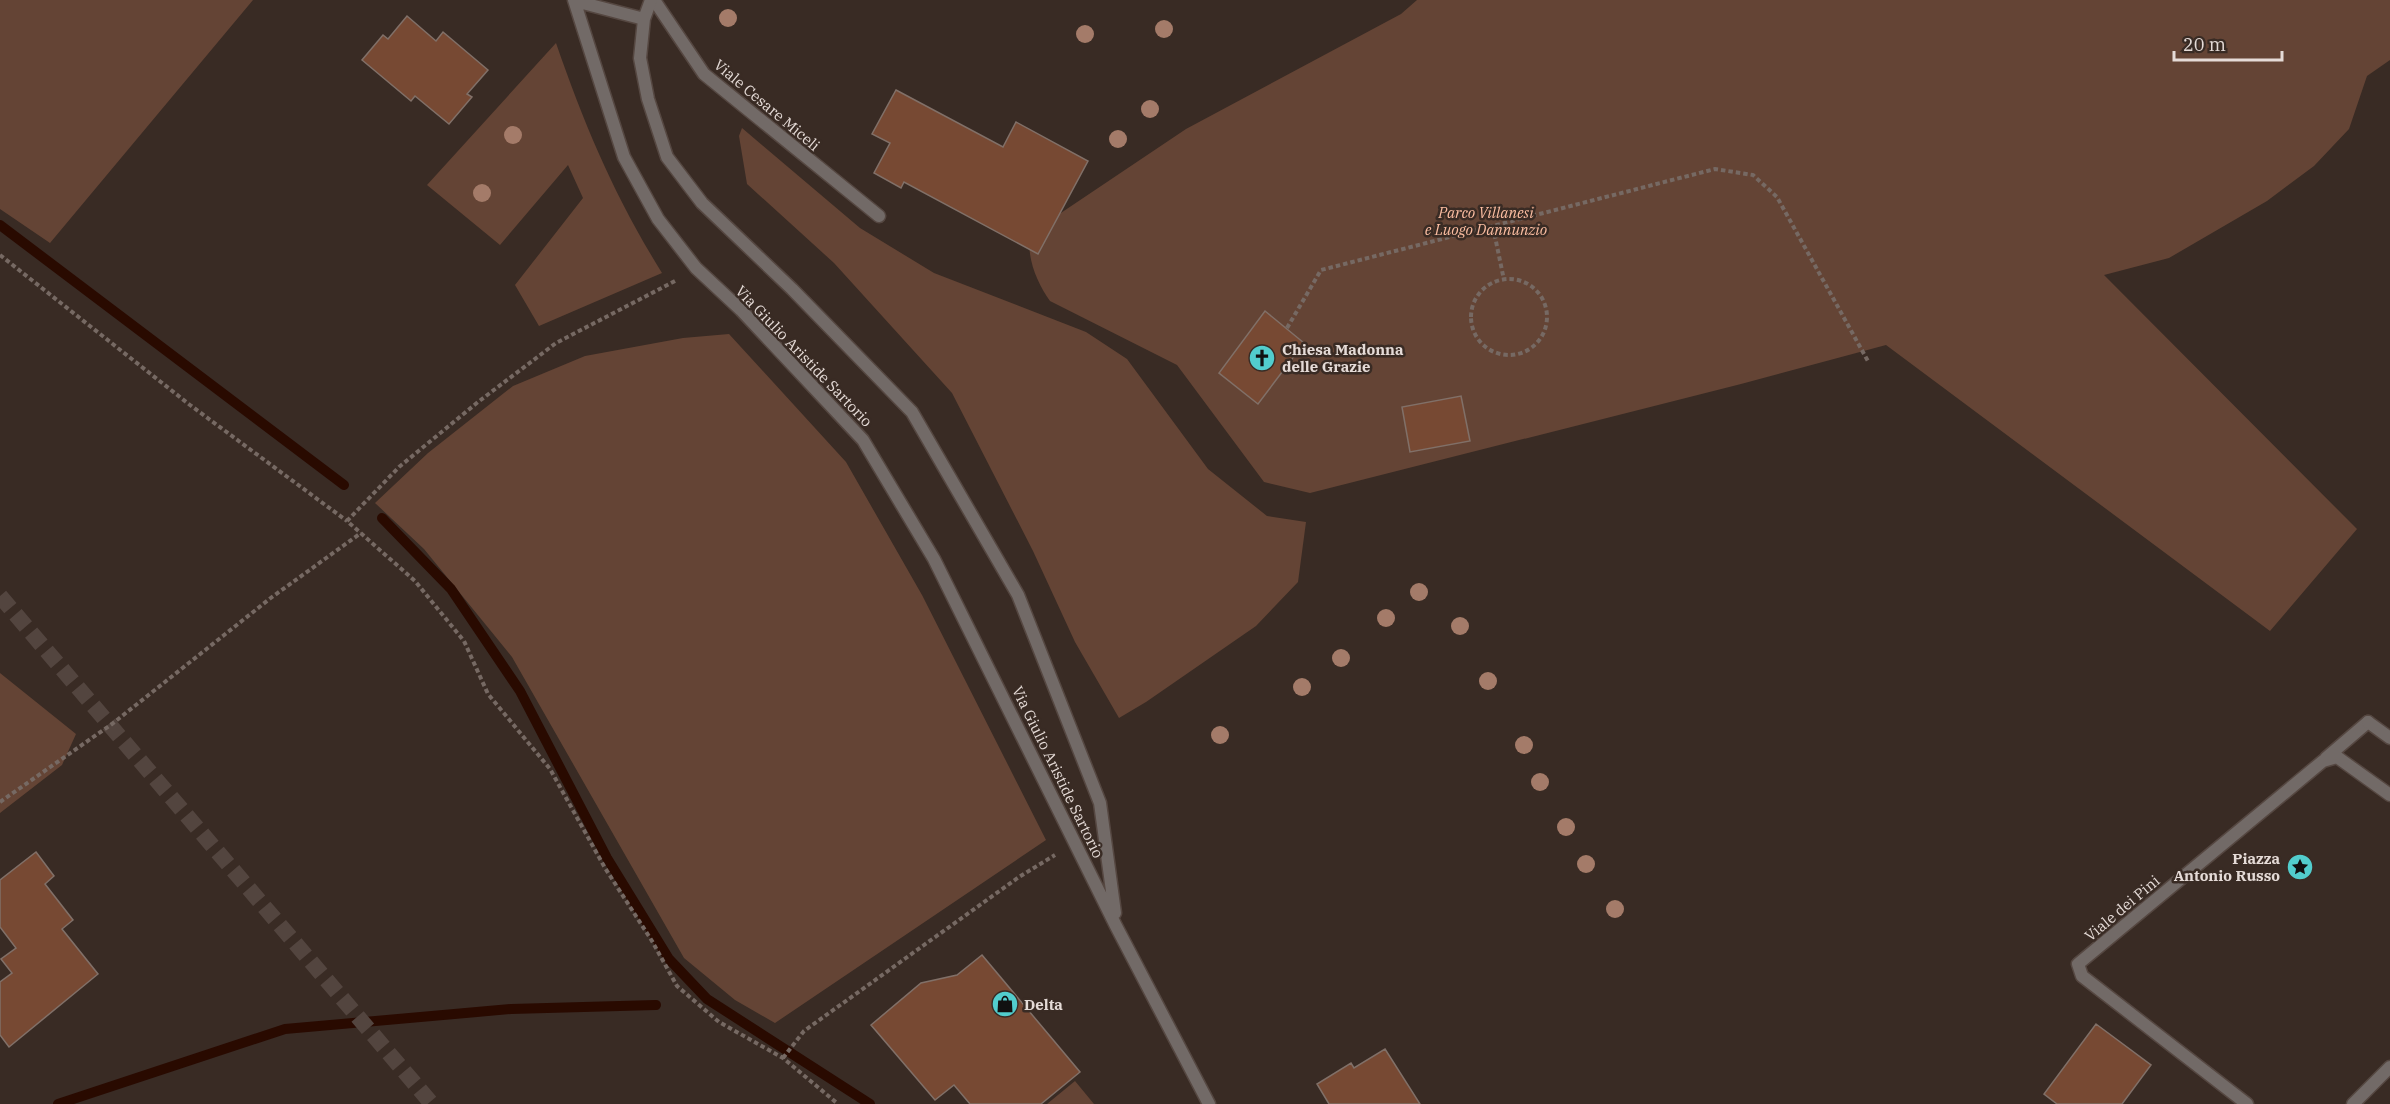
<svg xmlns="http://www.w3.org/2000/svg" width="2390" height="1104" font-family="'IBM Plex Serif',serif">
<rect width="100%" height="100%" fill="#392b24"/>
<path fill="#644435" d="M0,0H253L50,243L0,209Z
M1417,0H2390V60L2367,76L2349,129L2314,166L2267,201L2169,258L2104,275L2357,529L2270,631L1886,345L1741,384L1310,493L1264,482L1177,365L1050,301C1037,283 1025,255 1031,233L1186,129L1401,14Z
M556,43C585,127 615,197 662,273L539,326L515,285L583,198L568,165L500,245L427,185Z
M742,128L860,228L934,273L1086,332L1127,359L1208,469L1267,516L1306,522L1298,582L1256,626L1146,702L1119,718L1075,642L1033,551L952,393L834,263L747,184L739,136Z
M729,334L846,462L922,595L1046,840L775,1023L735,1000L684,958L512,657L424,549L375,503L428,453L513,386L585,356L683,338Z
M0,673L76,734L62,765L0,813Z
M1075,1081L1094,1104H1047Z"/>
<g fill="none" stroke-linecap="round" stroke-linejoin="round">
<path stroke="#290a00" stroke-width="10" d="M0,225L344,485
M382,518L451,589L520,691L607,858L669,959L707,999L870,1104
M58,1104L285,1029L511,1009L656,1005"/>
</g>
<path fill="#774933" stroke="#817068" stroke-width="1.5" d="M407,16L436,41L443,32L488,70L467,94L472,97L449,124L415,96L411,101L362,60L383,35L388,39Z
M896,90L1003,147L1016,122L1088,161L1038,254L904,182L901,188L874,173L890,143L872,134Z
M1265,311L1304,343L1258,404L1219,373Z
M1461,396L1470,441L1410,452L1402,407Z
M36,852L54,876L45,884L73,920L62,929L98,974L9,1047L0,1035V982L12,973L1,959L16,948L0,927V880Z
M982,955L1080,1072L1041,1104H970L954,1085L935,1100L871,1025L921,983L957,975Z
M2096,1024L2151,1065L2122,1104H2057L2044,1094Z
M1385,1049L1420,1104H1329L1317,1084L1351,1063L1354,1068Z"/>
<g fill="none" stroke-linecap="round" stroke-linejoin="round">
<path stroke="#53453f" stroke-width="16" stroke-dasharray="16 8" stroke-linecap="butt" d="M0,596L432,1104"/>
<defs>
<path id="service" d="M654,0L704,74L879,216
M2326,758L2368,722
M2247,1104L2082,976L2078,964L2323,761L2337,757L2390,795
M2353,1104L2390,1067"/>
<path id="minor" d="M574,0L624,157L658,219L696,268L741,310L863,440L934,559L1116,926L1209,1104
M651,0L644,19L640,58L648,99L667,157L702,203L792,289L912,412L1018,595L1100,803L1115,913
M575,1L644,19
M2368,722L2390,738"/>
</defs>
<use href="#service" stroke="#554741" stroke-width="15"/>
<use href="#minor" stroke="#554741" stroke-width="15"/>
<path stroke="#766963" stroke-width="4" stroke-dasharray="4.5 3" stroke-linecap="butt" d="M1493,227L1504,280
M0,255L190,405L347,521
M1471 317a38 38 0 1 1 76 0a38 38 0 1 1-76 0Z
M675,281L556,343L478,402L399,467L347,521L415,581L464,641L488,694L550,769L605,868L652,941L677,986L719,1022L783,1058L838,1104
M1287,328L1321,270L1715,169L1753,175L1777,197L1869,363
M0,802L112,724L272,597L361,533
M783,1058L804,1031L1019,877L1055,855"/>
<use href="#service" stroke="#726a67" stroke-width="12"/>
<use href="#minor" stroke="#726a67" stroke-width="12"/>
</g>
<g fill="#a47b69">
<circle cx="728" cy="18" r="9"/>
<circle cx="1164" cy="29" r="9"/>
<circle cx="1085" cy="34" r="9"/>
<circle cx="1150" cy="109" r="9"/>
<circle cx="513" cy="135" r="9"/>
<circle cx="1118" cy="139" r="9"/>
<circle cx="482" cy="193" r="9"/>
<circle cx="1419" cy="592" r="9"/>
<circle cx="1386" cy="618" r="9"/>
<circle cx="1460" cy="626" r="9"/>
<circle cx="1341" cy="658" r="9"/>
<circle cx="1488" cy="681" r="9"/>
<circle cx="1302" cy="687" r="9"/>
<circle cx="1220" cy="735" r="9"/>
<circle cx="1524" cy="745" r="9"/>
<circle cx="1540" cy="782" r="9"/>
<circle cx="1566" cy="827" r="9"/>
<circle cx="1586" cy="864" r="9"/>
<circle cx="1615" cy="909" r="9"/>
</g>
<defs>
<symbol id="church-disc" viewBox="-11 -11 22 22"><circle r="9.5" fill="#52cdcd" stroke="#392b24"/><path d="M-1.2-6h2.4v3.5h3.3v2.4h-3.3V6h-2.4V-.1h-3.3v-2.4h3.3Z" fill="#111"/></symbol>
<symbol id="sight-disc" viewBox="-11 -11 22 22"><circle r="9.5" fill="#52cdcd" stroke="#392b24"/><path d="M0-6L1.8-2.2L6-1.7L2.9 1.2L3.7 5.4L0 3.3L-3.7 5.4L-2.9 1.2L-6-1.7L-1.8-2.2Z" fill="#111"/></symbol>
<symbol id="shop-disc" viewBox="-11 -11 22 22"><circle r="9.5" fill="#52cdcd" stroke="#392b24"/><path d="M-5-2.5h2.3a2.7 3.5 0 0 1 5.4 0H5L5.5 6h-11ZM-1.5-2.5h3a1.5 2.3 0 0 0-3 0Z" fill="#111"/></symbol>
</defs>
<g fill-rule="evenodd">
<use href="#church-disc" x="1247" y="343" width="30" height="30"/>
<use href="#sight-disc" x="2285" y="852" width="30" height="30"/>
<use href="#shop-disc" x="990" y="989" width="30" height="30"/>
</g>
<g text-anchor="middle" dominant-baseline="central" stroke-width="5" stroke-linejoin="round" paint-order="stroke">
<g font-size="15" fill="#e5dbd7" stroke="#392b24">
<text transform="translate(767 105) rotate(40)">Viale Cesare Miceli</text>
<text transform="translate(804 356) rotate(46)">Via Giulio Aristide Sartorio</text>
<text transform="translate(1058 772) rotate(64)">Via Giulio Aristide Sartorio</text>
<text transform="translate(2122 908) rotate(-40)">Viale dei Pini</text>
</g>
<g font-size="15" font-style="italic" fill="#fbbda1" stroke="#392b24">
<text x="1486" y="212">Parco Villanesi<tspan x="1486" dy="17">e Luogo Dannunzio</tspan></text>
</g>
<g font-size="15" font-weight="bold" fill="#e5dbd7" stroke="#392b24" text-anchor="start">
<text x="1282" y="349">Chiesa Madonna<tspan x="1282" dy="17">delle Grazie</tspan></text>
<text x="2280" y="858" text-anchor="end">Piazza<tspan x="2280" dy="17">Antonio Russo</tspan></text>
<text x="1024" y="1004">Delta</text>
</g>
</g>
<path d="M2174 51v9h108v-9" fill="none" stroke="#e5dbd7" stroke-width="3"/>
<text x="2183" y="51" font-size="18" fill="#e5dbd7" stroke="#392b24" stroke-width="4.5" paint-order="stroke">20 m</text>
</svg>
